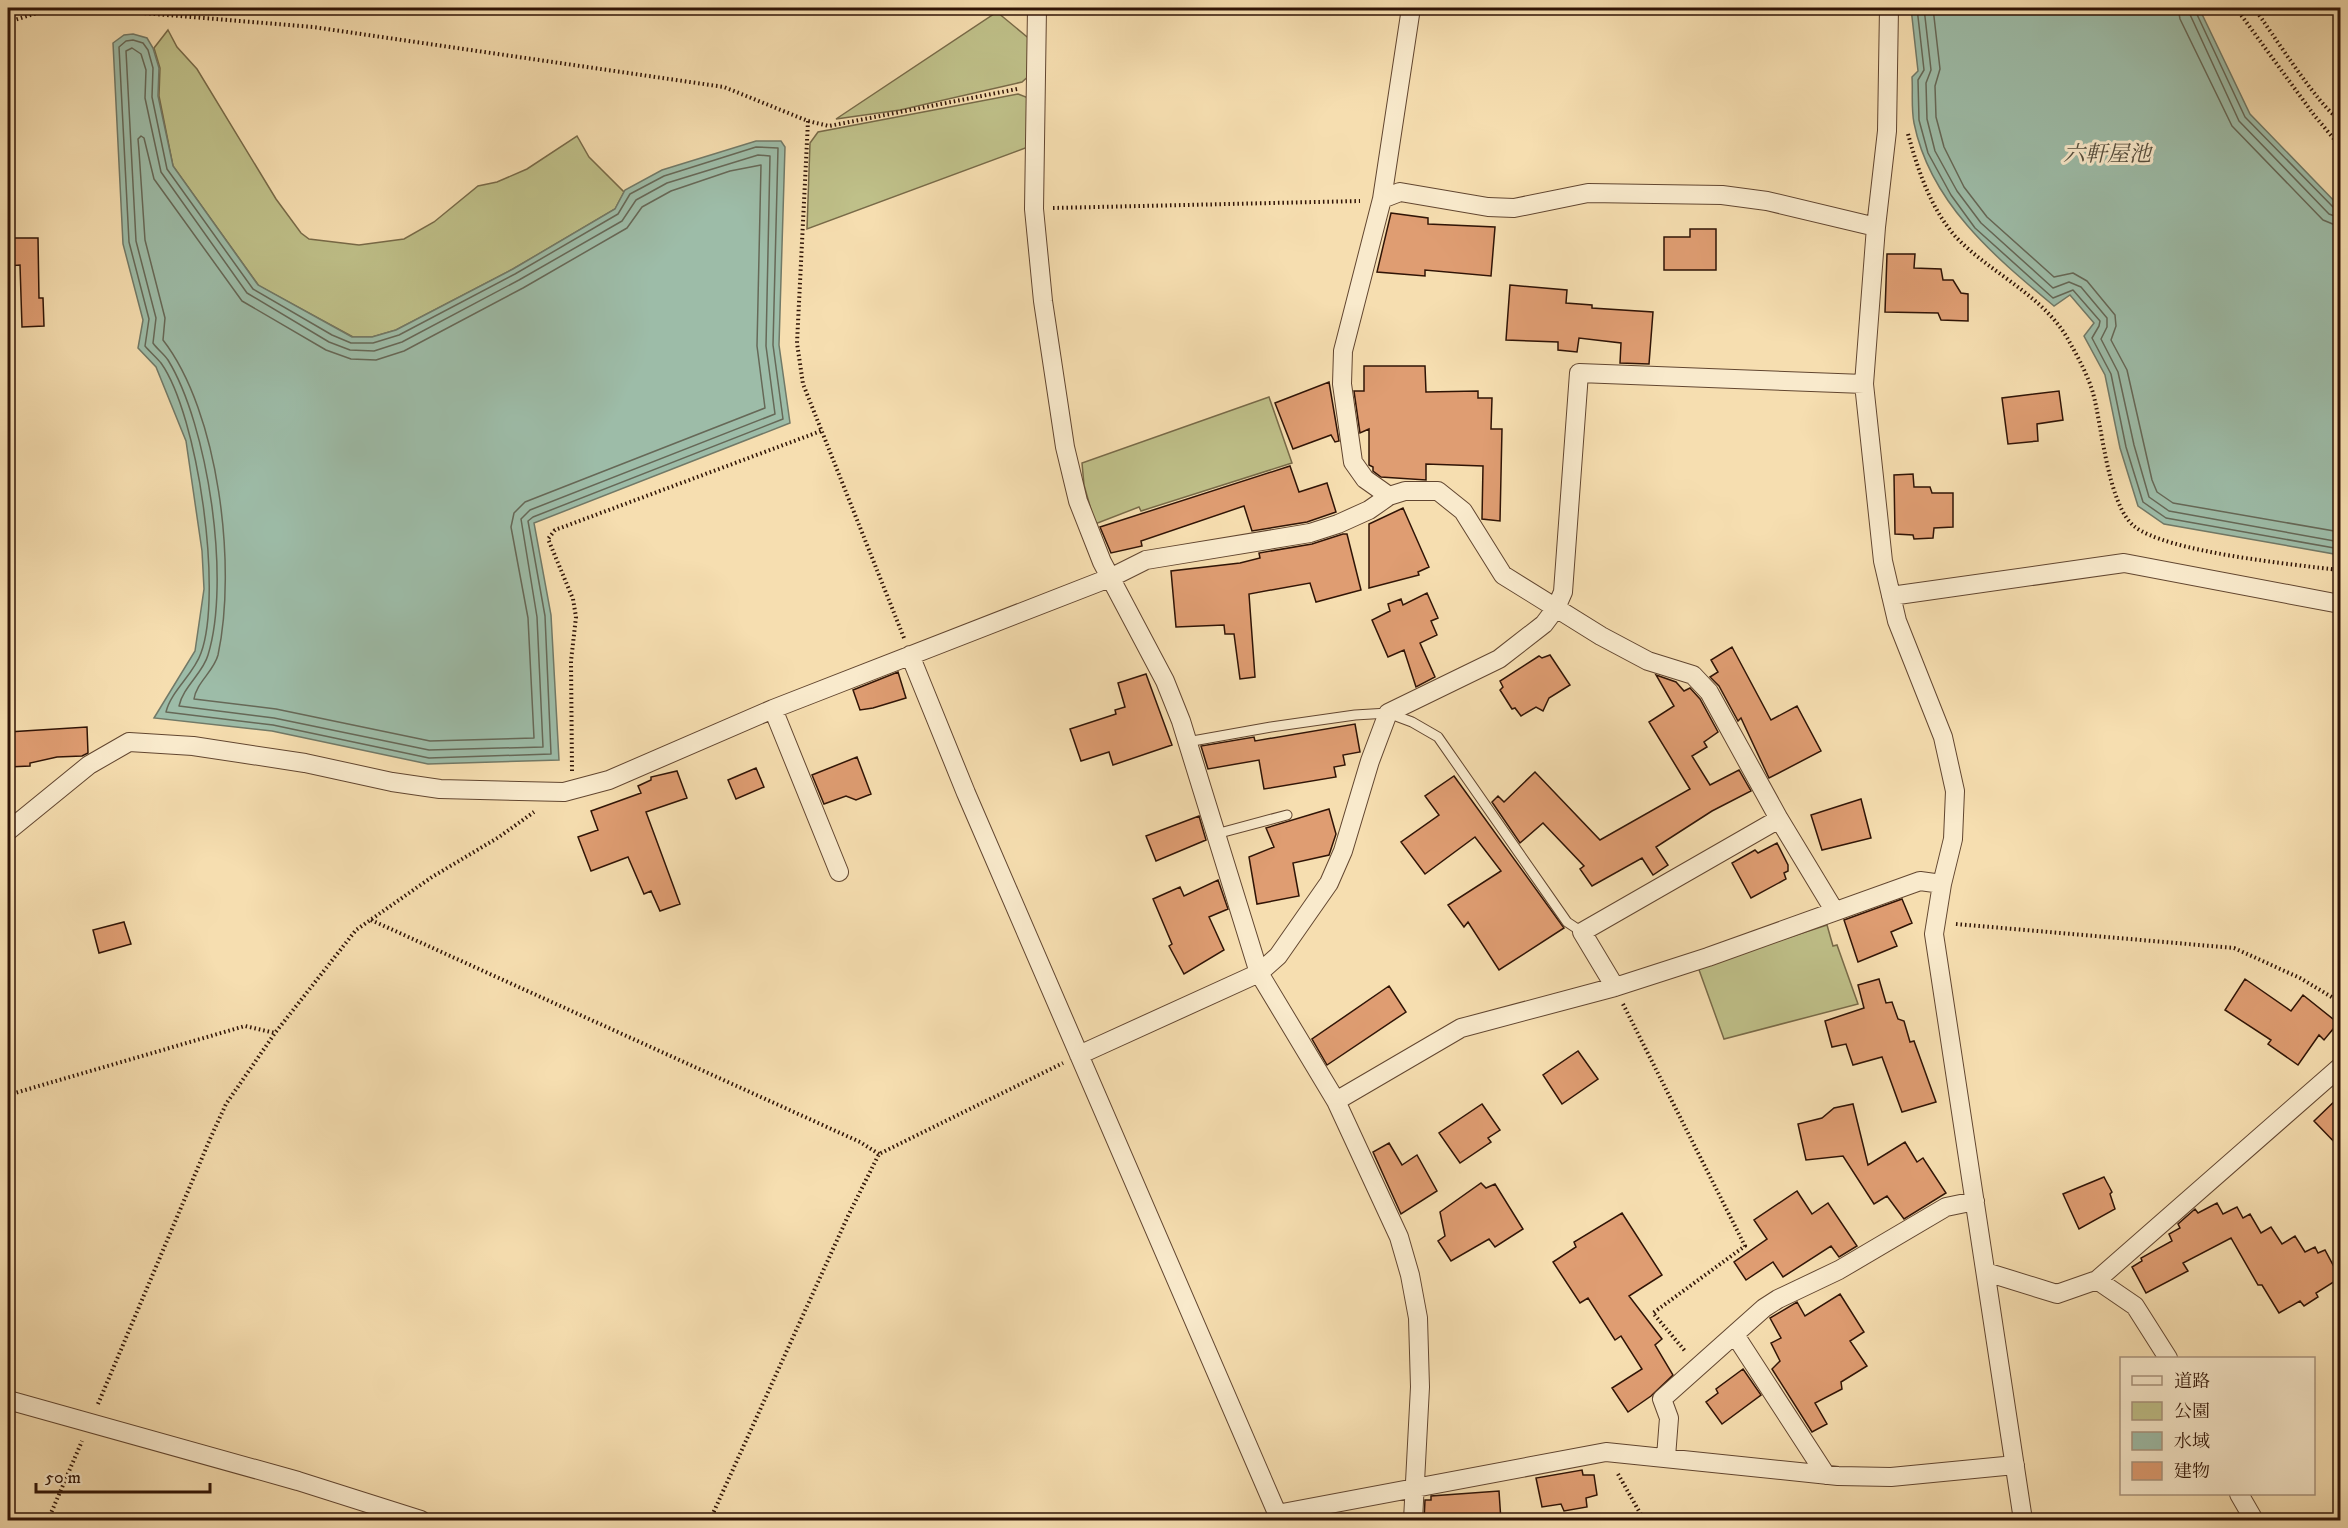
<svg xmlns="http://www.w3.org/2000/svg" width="2348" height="1528" font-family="'IM FELL DW Pica','Noto Serif JP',serif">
<rect width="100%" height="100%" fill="#f6deb0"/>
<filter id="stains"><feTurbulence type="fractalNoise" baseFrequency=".00333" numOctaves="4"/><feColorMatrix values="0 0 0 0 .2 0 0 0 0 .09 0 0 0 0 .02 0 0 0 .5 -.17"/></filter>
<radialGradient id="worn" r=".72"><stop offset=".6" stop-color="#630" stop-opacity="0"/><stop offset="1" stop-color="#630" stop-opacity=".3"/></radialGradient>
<path fill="#bfc089" stroke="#786a48" stroke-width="1.5" d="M997,12L1032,41L1031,74L1022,82L900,110L836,119Z
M168,30L177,47L197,69L276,199L301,233L309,239L359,245L404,239L434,222L478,186L497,182L527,169L577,136L589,157L624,192L615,209L513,269L396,330L372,337H353L259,286L173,166L159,96L160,68L154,48Z
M1018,94L1026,97L1030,104L1028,147L807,229L810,143L818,132Z
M1269,397L1292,463L1141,511L1139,507L1095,524L1084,485L1082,463Z
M1827,925L1833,946L1837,945L1858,1004L1724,1039L1698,967Z"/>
<path fill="#9dbca8" stroke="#717967" stroke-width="1.5" d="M1911,8H2199L2250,114L2340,207V555L2164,524L2138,506L2120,448L2105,375L2084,336L2094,323L2070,295L2054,306C1994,256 1930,203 1914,123C1911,108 1913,92 1912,77L1918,71Z
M133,34L147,38L153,48L159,68L158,96L173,166L258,285L352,337H372L396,330L513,269L615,209L625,190L662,170L756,141H781L785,147L779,345L790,423L534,523L551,615L559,760L428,764L272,731L154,718L195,651L204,589L202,551L186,441L156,367L138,348L143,320L123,244L113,43L124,35Z"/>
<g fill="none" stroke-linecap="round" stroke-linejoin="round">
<path stroke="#666857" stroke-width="1.5" d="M1917,8L1924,70L1918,80L1919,120L1928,153L1951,195L1975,228L2053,298L2073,290L2100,321L2099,326L2092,338L2111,374L2126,447L2143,502L2166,518L2340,549
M1924,8L1931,70L1926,83L1927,119L1935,151L1957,191L1981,223L2053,288L2069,282L2081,287L2107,318V327L2101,339L2118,372L2134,445L2149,497L2169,511L2340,542
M1933,8L1940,69L1935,86L1936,117L1944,147L1964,187L1987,217L2054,277L2073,273L2087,281L2115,315L2116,326L2111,340L2127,370L2152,480L2157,492L2173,503L2340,532
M2178,8L2180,19L2232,126L2323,220L2340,227
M2187,8L2239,121L2329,214L2340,218
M2194,8L2245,117L2334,208L2340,210
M133,40L143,43L148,50L153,68L152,97L167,169L253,289L332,335L351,343H373L399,335L515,274L618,214L630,194L664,176L756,147L778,148L773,345L783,419L533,517L528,521L545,616L551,754L429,758L273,725L166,712C171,691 194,674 201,653C223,593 198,415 161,363C156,357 150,352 145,346L149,319L129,242L119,47L126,41Z
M132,48L141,54L146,70L145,98L161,172L247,293L329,342L350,350L374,351L402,342L519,280L622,221L636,200L667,183L758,155L770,156L766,346L775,414L530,510L521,519L537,617L543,747L429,750L274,718L179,706C183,687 203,673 208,655C231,581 208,425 168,360C164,354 157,349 153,343L156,318L136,241L126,51Z
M141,136L144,138L154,179L242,301L326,350L351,359L376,360L404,351L523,288L627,228L642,207L671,191L730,171L761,165L757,346L765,408L525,502L514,513L511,527L528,618L534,738L430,741L276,709L194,699C196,683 214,671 218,655C237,567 219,412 163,340L165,318L145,240L139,151L138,139Z"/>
</g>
<path fill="#df9d72" stroke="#301406" stroke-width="1.5" d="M1391,213L1428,218V224L1495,227L1491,276L1425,270V276L1377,272Z
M1690,229H1716V270H1664V237H1690Z
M8,238H38L39,298H43L44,326L22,327L20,265L8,266Z
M1887,254H1915L1914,268L1941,269L1943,280H1953L1961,293L1968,294V321L1941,320L1938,313L1885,312Z
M1510,285L1567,290L1566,303L1592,305V308L1653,312L1649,364L1620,363L1621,343L1579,338L1577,352L1558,350V342L1506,340Z
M1364,366H1425L1426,392L1478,391V398H1492L1491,429H1502L1500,521L1482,519L1483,466L1426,464V480L1381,477L1373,471V467L1369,465V429L1360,433L1354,391H1364Z
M1329,382L1339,441L1335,442L1331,435L1293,449L1275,403Z
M2059,391L2063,420L2037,424L2038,441L2008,444L2002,398Z
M1290,466L1299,492L1327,483L1336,512L1307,522L1252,531L1244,506L1141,541L1142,546L1111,553L1100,527Z
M1913,474L1914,487H1930L1932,493H1953V527L1934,528L1933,538L1914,539L1913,535L1895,534L1894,475Z
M1403,508L1429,567L1418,572L1419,575L1369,588V524Z
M1343,534H1347L1361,590L1316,602L1310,583L1249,594L1255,677L1240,679L1234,634H1225L1224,625L1176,627L1171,571L1240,563L1260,558L1259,553L1312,544Z
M1427,593L1438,618L1431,621L1437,635L1420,643L1435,677L1416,687L1404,650L1388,657L1372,620L1390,611L1388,604L1401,599L1403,605Z
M1732,647L1771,720L1797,706L1821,751L1769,778L1741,718L1738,721L1719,686L1710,677L1718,672L1711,660Z
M1550,655L1570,685L1549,698L1543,711L1536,707L1521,716L1515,708L1512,709L1500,690L1503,687L1500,681L1539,656L1542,658Z
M898,672L906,698L873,708L860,710L853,690Z
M1146,674L1172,745L1113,765L1109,752L1081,761L1070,729L1116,714L1115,710L1125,707L1118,683Z
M1656,675L1676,682L1684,691L1690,688L1700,699L1718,732L1704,742L1707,747L1692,756L1710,785L1739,770L1751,791L1712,811L1656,847L1668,865L1653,875L1642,858L1592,886L1580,869L1584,866L1543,823L1520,843L1492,802L1498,796L1504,802L1535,772L1600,840L1690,789L1649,722L1674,706Z
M1355,724L1360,752L1343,755L1345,765L1334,767L1336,777L1264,789L1259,760L1208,769L1201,746L1254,737L1255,741Z
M87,727L88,753L82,756L57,757L30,763V766L8,767V732Z
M857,757L871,794L856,800L846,796L824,804L812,775Z
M756,768L764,787L736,799L728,780Z
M677,771L687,798L646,812L680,904L660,911L651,891L644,894L628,857L591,871L578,837L598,830L591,811L641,793L638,786L651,780V777Z
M1454,776L1564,928L1499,970L1468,922L1464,927L1448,905L1501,871L1475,837L1425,874L1401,842L1439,815L1425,796Z
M1861,799L1871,838L1822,850L1811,815Z
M1329,809L1336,834L1329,855L1293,863L1299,896L1257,904L1249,857L1274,847L1266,828Z
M1199,816L1206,840L1156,861L1146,836Z
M1777,843L1788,865V871L1784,873L1786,879L1751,898L1732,863L1755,850L1758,853Z
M1218,880L1228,909L1209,917L1224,950L1184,974L1169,946L1172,944L1153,899L1180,887L1184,896Z
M1902,899L1912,923L1891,932L1897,946L1858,962L1844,920Z
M124,922L131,944L99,953L93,930Z
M1879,979L1886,1003L1892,1002L1898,1019L1904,1021L1910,1042L1914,1041L1936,1102L1902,1112L1882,1057L1853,1065L1846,1044L1832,1047L1825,1021L1864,1008L1858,985Z
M2245,979L2291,1011L2303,995L2338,1023L2324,1040L2319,1035L2298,1065L2268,1044L2271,1040L2225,1010Z
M1389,986L1406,1012L1327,1065L1312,1039Z
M1578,1051L1598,1079L1562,1104L1543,1075Z
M2340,1096V1148L2314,1121Z
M1482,1104L1500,1130L1488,1138L1491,1142L1460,1163L1439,1133Z
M1853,1104L1868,1165L1905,1142L1917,1162L1923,1158L1946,1193L1904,1219L1887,1196L1874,1204L1843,1156L1806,1160L1798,1124L1822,1118L1834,1108Z
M1389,1143L1402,1165L1417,1155L1437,1191L1401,1214L1373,1152Z
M2104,1177L2112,1192L2110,1194L2115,1209L2079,1229L2063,1194Z
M1481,1183L1486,1188L1495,1184L1523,1229L1495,1247L1489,1239L1451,1261L1438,1241L1445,1236L1440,1212Z
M1797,1191L1812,1214L1828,1203L1857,1246L1839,1257L1831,1246L1783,1277L1773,1262L1746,1280L1734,1262L1767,1239L1754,1220Z
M2217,1203L2223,1214L2237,1207L2243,1218L2250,1214L2261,1233L2271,1227L2282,1244L2295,1236L2305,1252L2315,1247L2318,1253L2325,1250L2340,1278L2316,1293L2318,1297L2304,1306L2300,1301L2279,1313L2262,1285H2258L2231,1238L2183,1263L2188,1271L2146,1293L2132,1267L2142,1261L2141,1258L2172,1241L2169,1234L2180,1228L2178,1224L2195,1209L2198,1213Z
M1622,1213L1662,1275L1629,1296L1662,1339L1655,1345L1673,1375L1651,1396L1628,1412L1612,1388L1642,1369L1621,1336L1615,1340L1588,1298L1580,1303L1553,1262L1576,1247L1574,1242Z
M1840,1294L1864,1332L1850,1341L1867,1366L1841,1382L1842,1389L1815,1403L1827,1424L1812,1432L1772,1369L1780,1361L1771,1343L1781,1338L1770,1318L1797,1302L1805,1316Z
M1743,1369L1761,1395L1722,1424L1706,1402L1718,1393L1716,1389Z
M1582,1470L1583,1475H1594L1597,1495L1586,1498L1587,1507L1564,1511L1561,1504L1542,1507L1536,1478Z
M1499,1491L1501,1521H1424L1425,1500H1431V1496Z"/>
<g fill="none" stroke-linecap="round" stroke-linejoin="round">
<defs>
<path id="lane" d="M1187,742L1271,727L1355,715L1388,713L1412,722L1438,737L1567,922L1582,932
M1216,834L1287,815"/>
<path id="street" d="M1037,8L1034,209L1043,301L1065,447L1078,501L1102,562L1165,681L1181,721L1259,973L1336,1101L1399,1237L1410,1275L1418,1318L1420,1387L1413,1520
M1889,8L1887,131L1876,227L1864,384L1883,561L1897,621L1943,737L1955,791L1953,839L1942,884L1934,934L2023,1520
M1382,199L1400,192L1488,207L1514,208L1588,193L1722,195L1767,201L1876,227
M1389,496L1365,479L1353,462L1342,384L1343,351L1382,199L1411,8
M1891,596L2124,563L2340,604
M910,655L966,793L1280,1520
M773,709L839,872
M8,831L89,765L129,742L193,746L305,763L392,782L440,789L564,792L609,780L773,709L1112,577L1146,560L1310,533L1338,524L1369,510L1389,496L1405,491H1438L1463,511L1503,575L1601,636L1648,661L1693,675L1709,692L1779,819L1834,910
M1615,987L1582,932L1779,819
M1079,1055L1259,973L1278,956L1329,883L1343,851L1370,761L1388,713L1499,659L1544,624L1556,608L1563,592L1579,373L1864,384
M1336,1101L1461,1028L1615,987L1708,957L1920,881L1942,884
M1986,1272L2057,1294L2097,1280L2340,1067
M2097,1280L2135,1306L2168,1358
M1735,1335L1826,1475
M8,1400L298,1481L421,1520
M1666,1457L1669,1418L1662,1399L1764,1308L1778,1299L1839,1270L1946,1207L1975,1201
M2239,1494L2254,1520
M1277,1514L1606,1452L1838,1476L1891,1477L2015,1465"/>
</defs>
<use href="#lane" stroke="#624630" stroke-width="11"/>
<use href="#street" stroke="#624630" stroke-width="20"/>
<path stroke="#301406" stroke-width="4" stroke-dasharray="1.5 3" stroke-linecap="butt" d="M82,8L313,27L724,87L808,121L829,126L1017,89
M2236,8L2314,115L2340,146
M2254,8C2272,32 2318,106 2340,120
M8,22L53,8
M808,121L797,343L803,384L904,638
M1908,134C1918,170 1930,207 1955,236C1989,273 2046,296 2070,343C2079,359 2088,376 2093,393C2102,426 2108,505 2134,526C2165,552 2296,565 2340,570
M1053,208L1360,201
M572,771L571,661L576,617L573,599L548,539L555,530L821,431
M371,920L860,1142L879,1154
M1956,924L2234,948L2300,978L2340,1002
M1623,1004L1745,1246L1653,1313L1685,1351
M8,1095L245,1026L275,1033
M98,1404L210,1139L226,1104L275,1033L356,930L432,877L499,837L534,812
M1618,1474L1644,1520
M48,1520L82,1441
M710,1520L848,1216L879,1154L1063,1063"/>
<use href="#lane" stroke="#f9eacc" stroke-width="9"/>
<use href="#street" stroke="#f9eacc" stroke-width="18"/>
</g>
<g text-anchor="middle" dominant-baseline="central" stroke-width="6" stroke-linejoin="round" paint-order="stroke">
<g font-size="22" font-style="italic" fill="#564f3f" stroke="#f9eacc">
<text x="2107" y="154">六軒屋池</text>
</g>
</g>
<rect width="2348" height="1528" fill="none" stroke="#f6deb0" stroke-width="30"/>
<rect x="9" y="9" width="2330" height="1510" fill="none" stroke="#301406" stroke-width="3"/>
<rect x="15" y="15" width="2318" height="1498" fill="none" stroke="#301406" stroke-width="1.5"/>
<rect x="2120" y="1357" width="195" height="138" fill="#f9eacc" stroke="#a9947d" stroke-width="1.5"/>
<rect x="2132" y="1376" width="30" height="9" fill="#f9eacc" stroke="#a9947d" stroke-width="1.5"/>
<text x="2174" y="1387" font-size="18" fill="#301406">道路</text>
<rect x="2132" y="1402" width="30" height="18" fill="#bfc089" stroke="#a9947d" stroke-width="1.5"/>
<text x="2174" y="1417" font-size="18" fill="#301406">公園</text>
<rect x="2132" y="1432" width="30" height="18" fill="#9dbca8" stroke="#a9947d" stroke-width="1.5"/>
<text x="2174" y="1447" font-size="18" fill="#301406">水域</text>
<rect x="2132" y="1462" width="30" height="18" fill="#df9d72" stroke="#a9947d" stroke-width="1.5"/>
<text x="2174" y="1477" font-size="18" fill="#301406">建物</text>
<path d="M36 1483v9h174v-9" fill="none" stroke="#301406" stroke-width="3"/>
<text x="45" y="1483" font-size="18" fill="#301406" stroke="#f9eacc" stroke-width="4.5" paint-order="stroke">50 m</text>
<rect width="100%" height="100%" filter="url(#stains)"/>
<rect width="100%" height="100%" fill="url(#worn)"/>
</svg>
